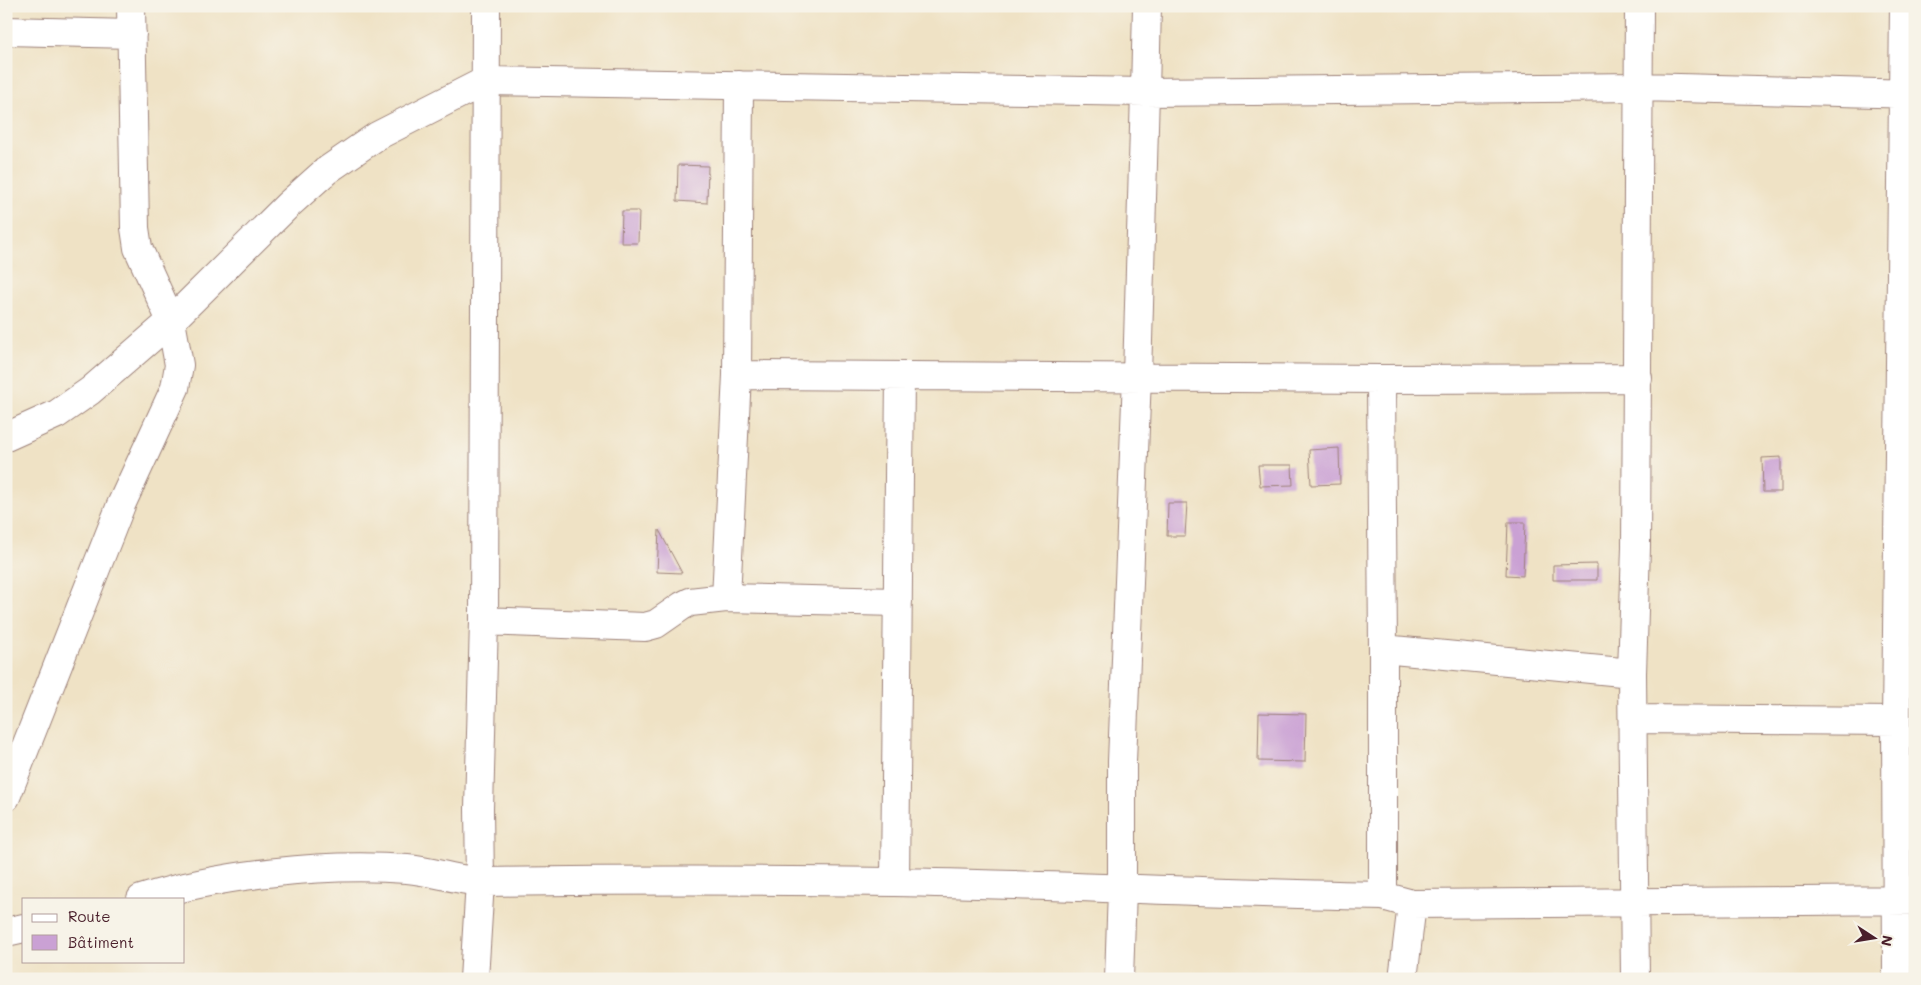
<svg xmlns="http://www.w3.org/2000/svg" width="1921" height="985" font-family="Mali,sans-serif">
<rect width="100%" height="100%" fill="#f7f3e8"/>
<filter id="ink" filterUnits="userSpaceOnUse"><feTurbulence type="fractalNoise" baseFrequency=".02" numOctaves="2"/><feDisplacementMap in="SourceGraphic" scale="10" xChannelSelector="R" yChannelSelector="G"/><feConvolveMatrix kernelMatrix="1 2 1 2 8 2 1 2 1" color-interpolation-filters="sRGB"/></filter>
<filter id="wash" filterUnits="userSpaceOnUse"><feTurbulence type="fractalNoise" baseFrequency=".0096" numOctaves="4" result="noise"/><feDisplacementMap in="SourceGraphic" scale="20" xChannelSelector="R" yChannelSelector="G"/><feGaussianBlur stdDeviation="1.12" result="paint"/><feColorMatrix in="noise" values="0 0 0 0 0 0 0 0 0 0 0 0 0 0 0 0 0 1.4 0 .05"/><feComposite in="paint" operator="in"/></filter>
<g filter="url(#wash)">
<rect width="100%" height="100%" fill="#efe2c5"/>
<g id="blocks">
<path fill="#caa1d4" d="M678,165L708,166L707,203L677,201Z
M622,211H639L638,243H621Z
M1339,448L1340,484L1311,485L1309,450Z
M1781,457V492H1763L1762,458Z
M1258,465H1292L1293,485L1260,486Z
M1168,503H1187L1185,536H1167Z
M1508,522H1525L1523,576L1506,575Z
M659,530L682,573L657,572Z
M1597,564V580H1553V565Z
M1259,713L1306,714L1305,762L1258,761Z"/>
</g>
</g>
<g filter="url(#ink)">
<use href="#blocks" fill-opacity="0" stroke="#9c8078" stroke-width="1"/>
<g fill="none" stroke-linecap="round" stroke-linejoin="round">
<defs>
<path id="minor" d="M6,31L132,34
M737,375L1381,379L1638,378
M1381,379L1383,649V896
M6,437L57,414L90,391L171,321L288,205L326,171L377,136L485,81L1145,92L1147,6
M726,598L737,375L739,85
M484,621L645,627L656,624L682,606L690,602L726,598L898,602
M1383,649L1632,673
M1633,719L1896,721
M6,797L121,505L175,388L179,365L171,321L138,248L135,228L131,6
M895,882L900,376
M141,899C220,874 325,863 407,869C434,871 461,882 487,882C623,880 759,880 894,882C1057,885 1220,893 1383,896L1412,904L1915,900
M6,932L24,928
M474,979L480,882L479,809L484,621L486,6
M1119,979L1122,889V762L1137,376L1145,92L1640,87L1915,94
M1403,979L1412,904
M1635,979L1632,673L1636,547L1639,6
M1897,979L1896,721L1904,6"/>
</defs>
<use href="#minor" stroke="#9c8078" stroke-width="30"/>
<use href="#minor" stroke="#fff" stroke-width="28"/>
</g>
</g>
<rect width="1921" height="985" fill="none" stroke="#f7f3e8" stroke-width="25"/>
<rect x="22" y="898" width="162" height="65" fill="#f7f3e8" stroke="#b29e9c"/>
<rect x="32" y="914" width="25" height="8" fill="#ffffff" stroke="#b29e9c"/>
<text x="68" y="922" font-size="15" fill="#4a1f2b">Route</text>
<rect x="32" y="935" width="25" height="15" fill="#caa1d4" stroke="#b29e9c"/>
<text x="68" y="948" font-size="15" fill="#4a1f2b">Bâtiment</text>
<g transform="translate(1874 938) rotate(102)" stroke="#f7f3e8" stroke-width="4" paint-order="stroke">
<path d="M0-4L9 19L0 12L-9 19Z" fill="#4a1f2b"/>
<text y="-8" font-size="14" font-weight="bold" text-anchor="middle" fill="#4a1f2b">N</text>
</g>
</svg>
